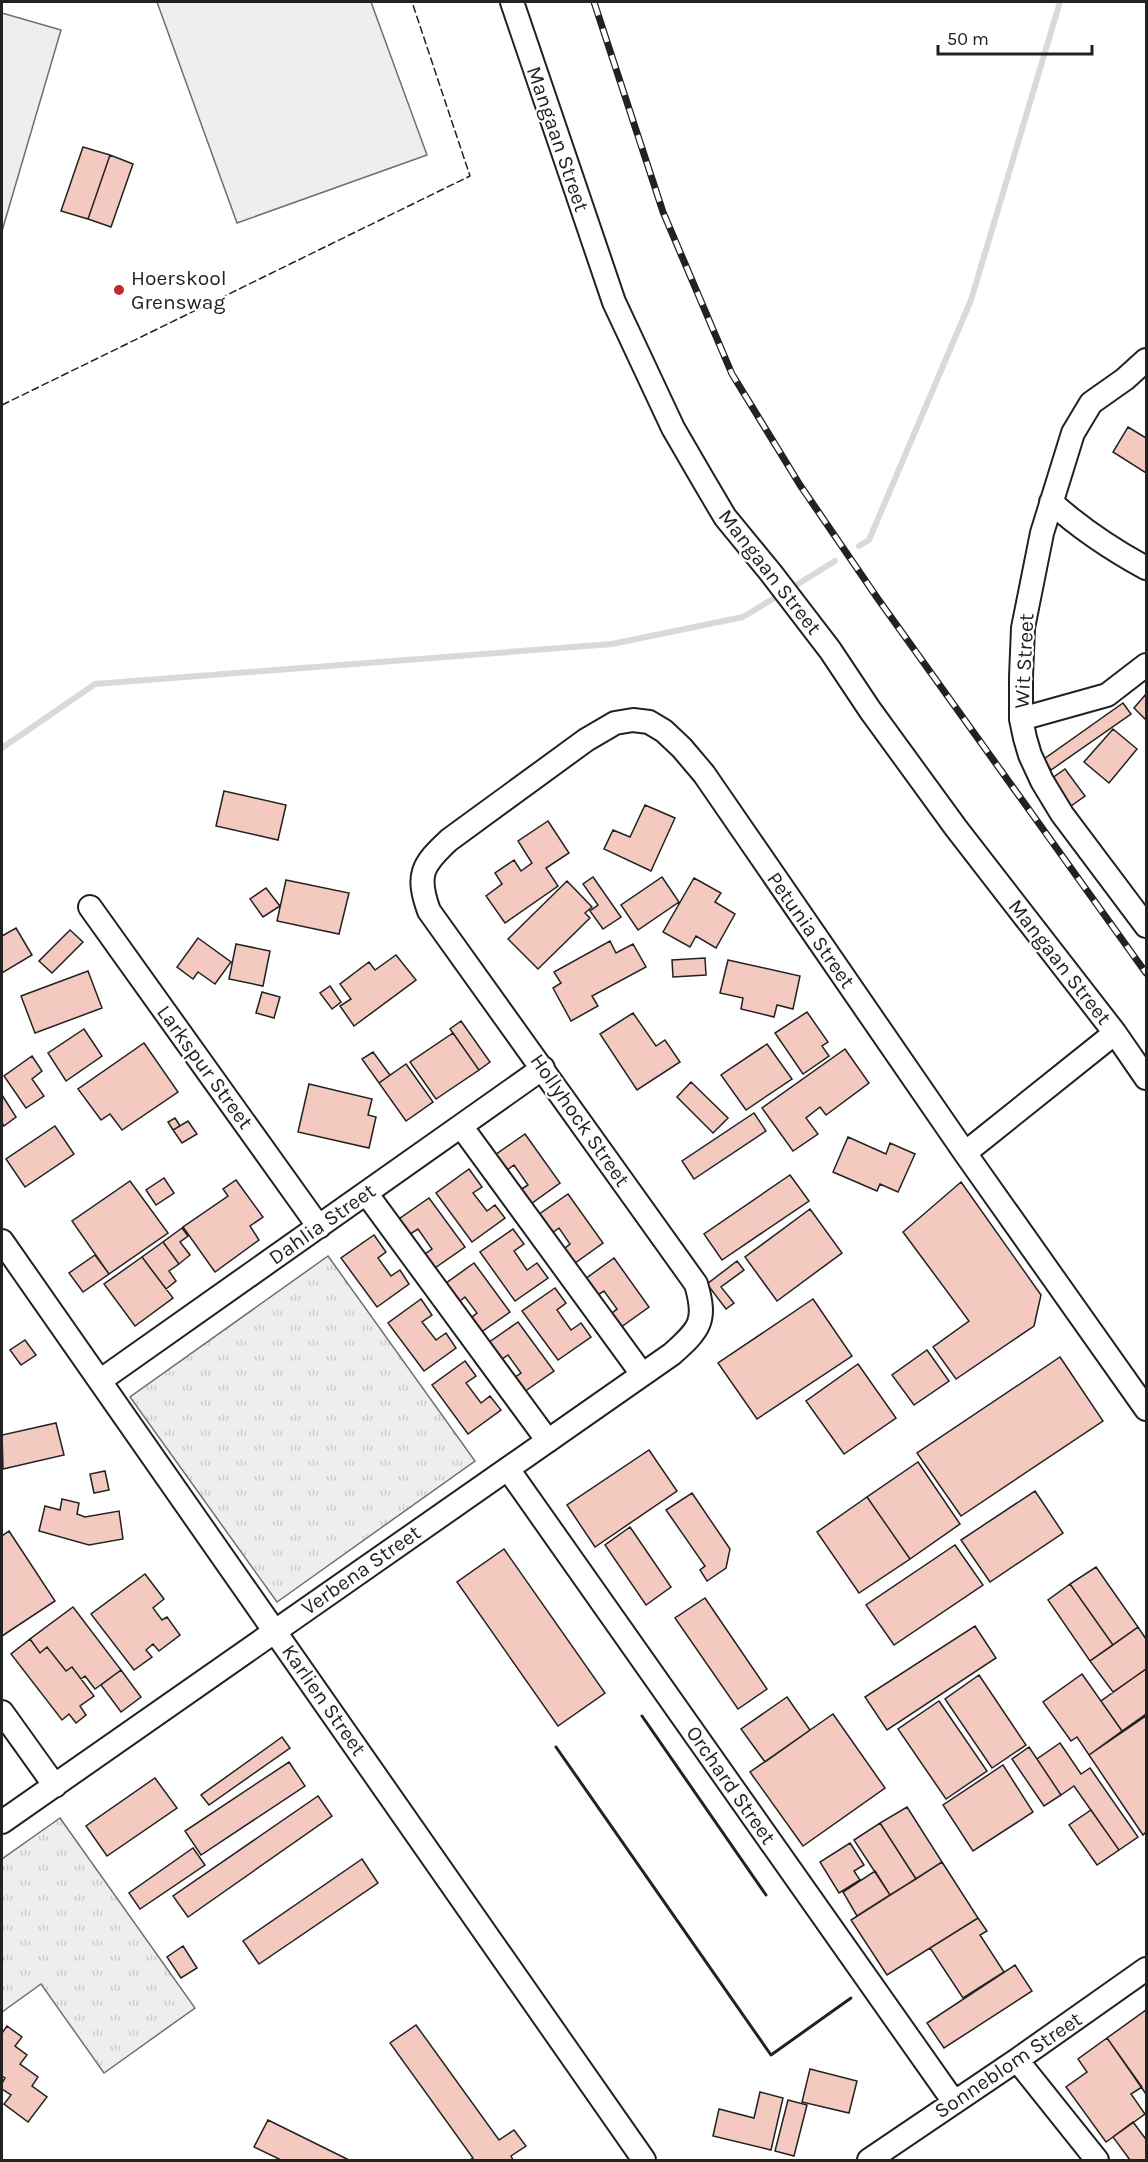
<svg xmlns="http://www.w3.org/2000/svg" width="1148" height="2162" font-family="Karla,sans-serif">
<defs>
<pattern id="grass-tufts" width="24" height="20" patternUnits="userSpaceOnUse" patternTransform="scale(1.5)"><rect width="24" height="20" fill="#eee"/><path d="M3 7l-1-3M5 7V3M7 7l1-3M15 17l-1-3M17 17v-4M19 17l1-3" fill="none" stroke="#ccc"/></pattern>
</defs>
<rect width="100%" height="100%" fill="#fff"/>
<path fill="url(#grass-tufts)" stroke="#6f6f6f" stroke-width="1.5" d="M328,1256L475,1461L277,1602L130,1397Z
M60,1818L195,2008L104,2073L41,1984L2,2012V1859Z"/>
<path fill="#eee" stroke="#6f6f6f" stroke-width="1.5" d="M157,2H371L427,155L237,223Z
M2,13L61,30L2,231Z"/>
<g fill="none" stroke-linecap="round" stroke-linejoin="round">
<path stroke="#d9d9d9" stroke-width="6" d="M859,546L869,540L971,300L1060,2
M790,589L835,561
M2,748L95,684L612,644L743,617L781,594"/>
</g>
<path fill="#f3c9c0" stroke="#222" stroke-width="1.5" d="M83,147L110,155L88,219L61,211Z
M110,155L133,164L111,227L88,219Z
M1128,427L1146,438V473L1113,452Z
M1146,694V720L1134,708Z
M1123,703L1131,714L1051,770L1044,759Z
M1113,729L1137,749L1109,783L1084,762Z
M1065,769L1085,796L1068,808L1048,781Z
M224,791L286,805L278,840L216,826Z
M645,805L675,818L651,871L604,849L613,830L630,837Z
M548,821L569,853L546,868L558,886L505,923L486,896L502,884L495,873L514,860L521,871L532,863L518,841Z
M593,877L621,917L603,929L590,911L598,905L583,884Z
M662,877L679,902L638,930L621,905Z
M694,878L721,893L715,902L735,914L716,948L696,936L690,947L663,932Z
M286,880L349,893L339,934L277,921Z
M567,881L592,907L585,913L590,918L538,969L508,939Z
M266,888L280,906L263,917L250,899Z
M16,928L32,955L2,973V936Z
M70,930L83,942L52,973L39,961Z
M198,938L231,962L215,984L198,972L193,979L177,967Z
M610,941L616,953L633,944L646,967L592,996L598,1006L571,1021L553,988L561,983L554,972Z
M236,944L270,951L263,986L229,979Z
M396,955L416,980L354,1026L340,1006L351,999L340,984L369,962L375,970Z
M705,958L706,975L673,977L672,960Z
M728,960L800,976L793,1009L777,1005L774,1017L741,1009L743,998L720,993Z
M88,971L102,1008L35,1033L21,996Z
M330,986L341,1002L332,1009L320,993Z
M262,992L280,997L274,1018L256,1013Z
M807,1012L828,1042L822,1046L829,1056L803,1074L775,1033Z
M633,1013L656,1046L665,1040L680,1062L637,1090L600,1034Z
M461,1021L490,1062L479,1070L450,1029Z
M84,1029L102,1056L66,1081L48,1053Z
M453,1033L479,1070L436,1099L410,1062Z
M144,1043L178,1092L122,1130L110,1114L101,1120L78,1089Z
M767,1044L792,1079L746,1110L721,1075Z
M845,1049L869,1083L826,1115L820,1107L806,1118L818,1134L793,1151L762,1108Z
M373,1052L390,1075L379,1083L362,1059Z
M32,1056L42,1071L32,1079L44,1096L26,1108L4,1076Z
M406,1064L433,1102L406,1121L379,1083Z
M691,1082L728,1118L713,1133L677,1097Z
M309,1084L372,1099L368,1115L376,1117L369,1148L298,1132Z
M2,1095L16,1117L4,1126L2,1123Z
M754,1113L766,1131L694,1179L682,1161Z
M175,1118L180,1126L173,1130L168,1122Z
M188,1121L197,1134L182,1143L173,1130Z
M55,1126L74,1154L25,1187L6,1159Z
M525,1134L560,1183L528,1206L517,1192L528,1185L514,1165L503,1173L492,1157Z
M848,1137L886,1154L890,1143L915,1154L898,1192L880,1184L877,1191L833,1172Z
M469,1169L482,1187L473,1193L487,1211L495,1205L505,1218L472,1242L436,1193Z
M790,1175L809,1201L722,1260L704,1234Z
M164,1178L174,1193L156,1205L146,1190Z
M236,1180L263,1217L250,1226L259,1240L215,1272L183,1227L228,1196L223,1189Z
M130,1181L168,1233L109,1274L72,1221Z
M961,1182L1041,1295L1034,1326L956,1379L933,1347L969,1321L903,1232Z
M568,1194L603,1243L571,1266L560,1252L570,1244L559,1228L548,1236L535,1217Z
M429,1198L465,1247L432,1270L422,1256L432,1249L418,1229L407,1236L396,1221Z
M810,1209L842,1253L777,1301L745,1257Z
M182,1228L188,1236L180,1242L190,1255L179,1264L163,1242Z
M513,1229L524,1244L514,1251L527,1270L537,1263L548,1278L515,1301L480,1252Z
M374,1235L386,1252L378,1258L391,1276L400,1270L409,1284L377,1307L341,1258Z
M163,1242L179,1264L169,1271L176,1281L166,1289L142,1257Z
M95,1255L109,1274L83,1292L69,1273Z
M142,1257L173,1298L135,1326L104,1284Z
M614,1258L649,1307L617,1330L607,1317L617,1309L604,1291L593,1298L581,1282Z
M737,1261L744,1270L721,1287L734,1303L726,1309L707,1284Z
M474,1263L510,1312L477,1335L467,1321L477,1313L465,1297L455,1305L442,1286Z
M555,1288L566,1303L557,1310L571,1330L581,1323L591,1337L558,1360L522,1311Z
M421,1299L432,1315L422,1322L436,1340L446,1333L456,1348L424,1371L388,1323Z
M813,1299L852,1356L757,1419L718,1363Z
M518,1322L554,1371L521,1394L511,1380L521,1373L508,1355L498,1362L485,1345Z
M25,1340L36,1355L21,1365L10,1350Z
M927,1350L949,1381L914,1405L892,1375Z
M1060,1357L1103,1421L961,1516L917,1453Z
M465,1361L476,1376L466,1383L481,1403L490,1396L501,1410L468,1434L432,1385Z
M858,1364L896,1418L844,1454L806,1401Z
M56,1423L64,1455L3,1469L2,1435Z
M649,1450L677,1491L595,1547L567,1505Z
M918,1462L960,1524L910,1559L867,1497Z
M105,1471L109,1490L94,1493L90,1474Z
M1035,1491L1063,1533L990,1582L961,1540Z
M692,1493L730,1549L726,1568L707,1581L700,1570L705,1566L666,1510Z
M867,1497L910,1559L859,1593L817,1532Z
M62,1499L79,1503L77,1514L85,1517L119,1511L123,1539L89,1545L39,1531L45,1506L60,1510Z
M630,1527L671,1587L646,1605L605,1545Z
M9,1531L55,1601L2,1636V1536Z
M955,1545L983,1585L894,1645L866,1605Z
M504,1549L605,1693L558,1726L457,1582Z
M1096,1567L1138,1627L1113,1645L1070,1584Z
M145,1574L164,1599L153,1608L162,1620L167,1617L180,1635L159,1651L153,1644L146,1650L152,1657L134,1670L91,1614Z
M1070,1584L1113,1645L1090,1661L1048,1600Z
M705,1598L767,1689L738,1709L675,1618Z
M73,1607L121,1670L95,1689L85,1676L81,1679L72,1667L66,1671L47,1647L40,1653L30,1639Z
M975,1626L996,1658L887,1730L865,1697Z
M1138,1627L1146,1639V1669L1113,1692L1090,1661Z
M30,1639L40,1653L47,1647L66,1671L72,1667L94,1696L80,1706L86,1715L76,1723L69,1714L62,1720L11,1654Z
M1146,1669V1714L1122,1731L1101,1701Z
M121,1670L141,1697L121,1712L101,1685Z
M1082,1674L1122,1731L1089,1755L1077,1737L1071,1741L1043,1702Z
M979,1675L1026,1745L992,1768L945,1699Z
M787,1697L810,1730L765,1762L741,1729Z
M939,1701L987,1771L946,1799L898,1729Z
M833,1714L885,1788L803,1846L750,1772Z
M1146,1716V1832L1143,1835L1089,1755Z
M282,1737L290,1748L209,1805L201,1795Z
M1060,1743L1081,1774L1090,1768L1138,1837L1119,1850L1074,1786L1061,1795L1037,1759Z
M1029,1747L1061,1795L1044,1806L1012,1759Z
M289,1762L305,1786L201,1855L185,1831Z
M1003,1765L1033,1812L973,1851L943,1805Z
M155,1778L177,1808L107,1856L86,1826Z
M318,1796L332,1816L188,1917L173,1896Z
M907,1807L942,1862L916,1879L880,1823Z
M1091,1810L1119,1850L1097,1865L1069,1825Z
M880,1823L916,1879L890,1895L854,1840Z
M850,1843L864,1865L854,1871L860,1880L839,1893L820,1862Z
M193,1848L205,1865L140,1909L129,1893Z
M362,1859L378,1883L259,1964L243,1941Z
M942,1862L978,1918L887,1975L851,1920Z
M875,1871L890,1895L857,1916L843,1892Z
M978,1918L987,1931L980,1935L1004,1972L963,1998L930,1948Z
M183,1946L197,1968L181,1978L167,1957Z
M1015,1965L1032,1991L944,2048L927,2023Z
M1146,2010V2094L1107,2038Z
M416,2025L499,2140L514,2130L526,2146L511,2156L513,2160H470L473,2158L390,2043Z
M7,2026L22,2037L15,2046L27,2055L20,2064L38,2077L32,2086L47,2097L28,2122L4,2104L11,2095L2,2089V2083L5,2078L2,2076V2033Z
M1107,2038L1142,2087L1131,2094L1145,2114L1106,2142L1066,2087L1087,2072L1078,2059Z
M810,2069L857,2081L849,2113L802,2102Z
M760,2092L783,2098L771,2150L713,2136L719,2109L754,2118Z
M788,2100L807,2105L794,2156L775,2151Z
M268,2120L349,2160H281L254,2147Z
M1133,2122L1145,2138L1146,2137V2160H1130L1113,2137Z"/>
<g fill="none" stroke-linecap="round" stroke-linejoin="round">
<defs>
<path id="minor" d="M512,2L614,302L673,428L702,478L725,517L771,573L830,650L870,710L956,828L1115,1033L1146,1078
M1146,360L1125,379L1091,403L1073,433L1042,533L1023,628L1021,677V719L1025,738L1030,755L1042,781L1062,814L1146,926
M1051,502C1081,529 1111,549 1146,568
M1021,719L1107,695L1146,665
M90,907L319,1227
M461,1126L642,1374
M965,1153L1115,1033
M366,1193L548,1441
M2,1241L644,2160
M101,1380L543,1068
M508,1469L954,2102
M2,1712L55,1786
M2,1822L672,1354C700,1329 707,1321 696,1284L429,911C416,875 422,865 449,840L586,740L615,723L633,720L649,722L664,731L682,748L704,774L965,1153L1146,1409
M1017,2060L1097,2160
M869,2160L1017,2060L1146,1969"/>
</defs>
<use href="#minor" stroke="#222" stroke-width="26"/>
<use href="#minor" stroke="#fff" stroke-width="22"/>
<defs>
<path id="rail" d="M594,2L663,212L732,374L800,485L878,599L1146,973"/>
</defs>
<use href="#rail" stroke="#222" stroke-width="7"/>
<use href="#rail" stroke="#fff" stroke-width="4.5" stroke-dasharray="14" stroke-linecap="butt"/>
<path stroke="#222" stroke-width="1.5" stroke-dasharray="8 3" stroke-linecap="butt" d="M2,405L470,176L412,2"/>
<path stroke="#222" stroke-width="3" d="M642,1716L766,1895
M556,1747L771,2055L851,1998"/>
</g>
<circle fill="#c62828" stroke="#fff" stroke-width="2" cx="119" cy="290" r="6"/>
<g text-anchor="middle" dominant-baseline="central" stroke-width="4.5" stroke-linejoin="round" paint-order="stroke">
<g font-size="21" fill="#222" stroke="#fff">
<text transform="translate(558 139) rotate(71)">Mangaan Street</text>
<text transform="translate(770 572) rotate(52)">Mangaan Street</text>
<text transform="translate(1024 661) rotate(-87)">Wit Street</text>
<text transform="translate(811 930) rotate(55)">Petunia Street</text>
<text transform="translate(1060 962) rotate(52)">Mangaan Street</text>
<text transform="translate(205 1067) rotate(54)">Larkspur Street</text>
<text transform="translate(580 1120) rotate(55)">Hollyhock Street</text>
<text transform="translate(322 1224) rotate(-35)">Dahlia Street</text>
<text transform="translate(361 1570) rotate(-35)">Verbena Street</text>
<text transform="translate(324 1700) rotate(55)">Karlien Street</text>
<text transform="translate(731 1785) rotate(55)">Orchard Street</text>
<text transform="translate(1008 2065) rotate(-34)">Sonneblom Street</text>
</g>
<g font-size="21" fill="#222" stroke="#fff" text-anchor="start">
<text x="131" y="278">Hoerskool<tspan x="131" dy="24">Grenswag</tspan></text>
</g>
</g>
<rect width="1148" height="2162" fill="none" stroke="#222222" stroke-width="6"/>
<path d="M938 45v9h154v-9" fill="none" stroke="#222222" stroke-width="3"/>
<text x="947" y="45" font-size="18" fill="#222222" stroke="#ffffff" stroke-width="4.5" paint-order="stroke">50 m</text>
</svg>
